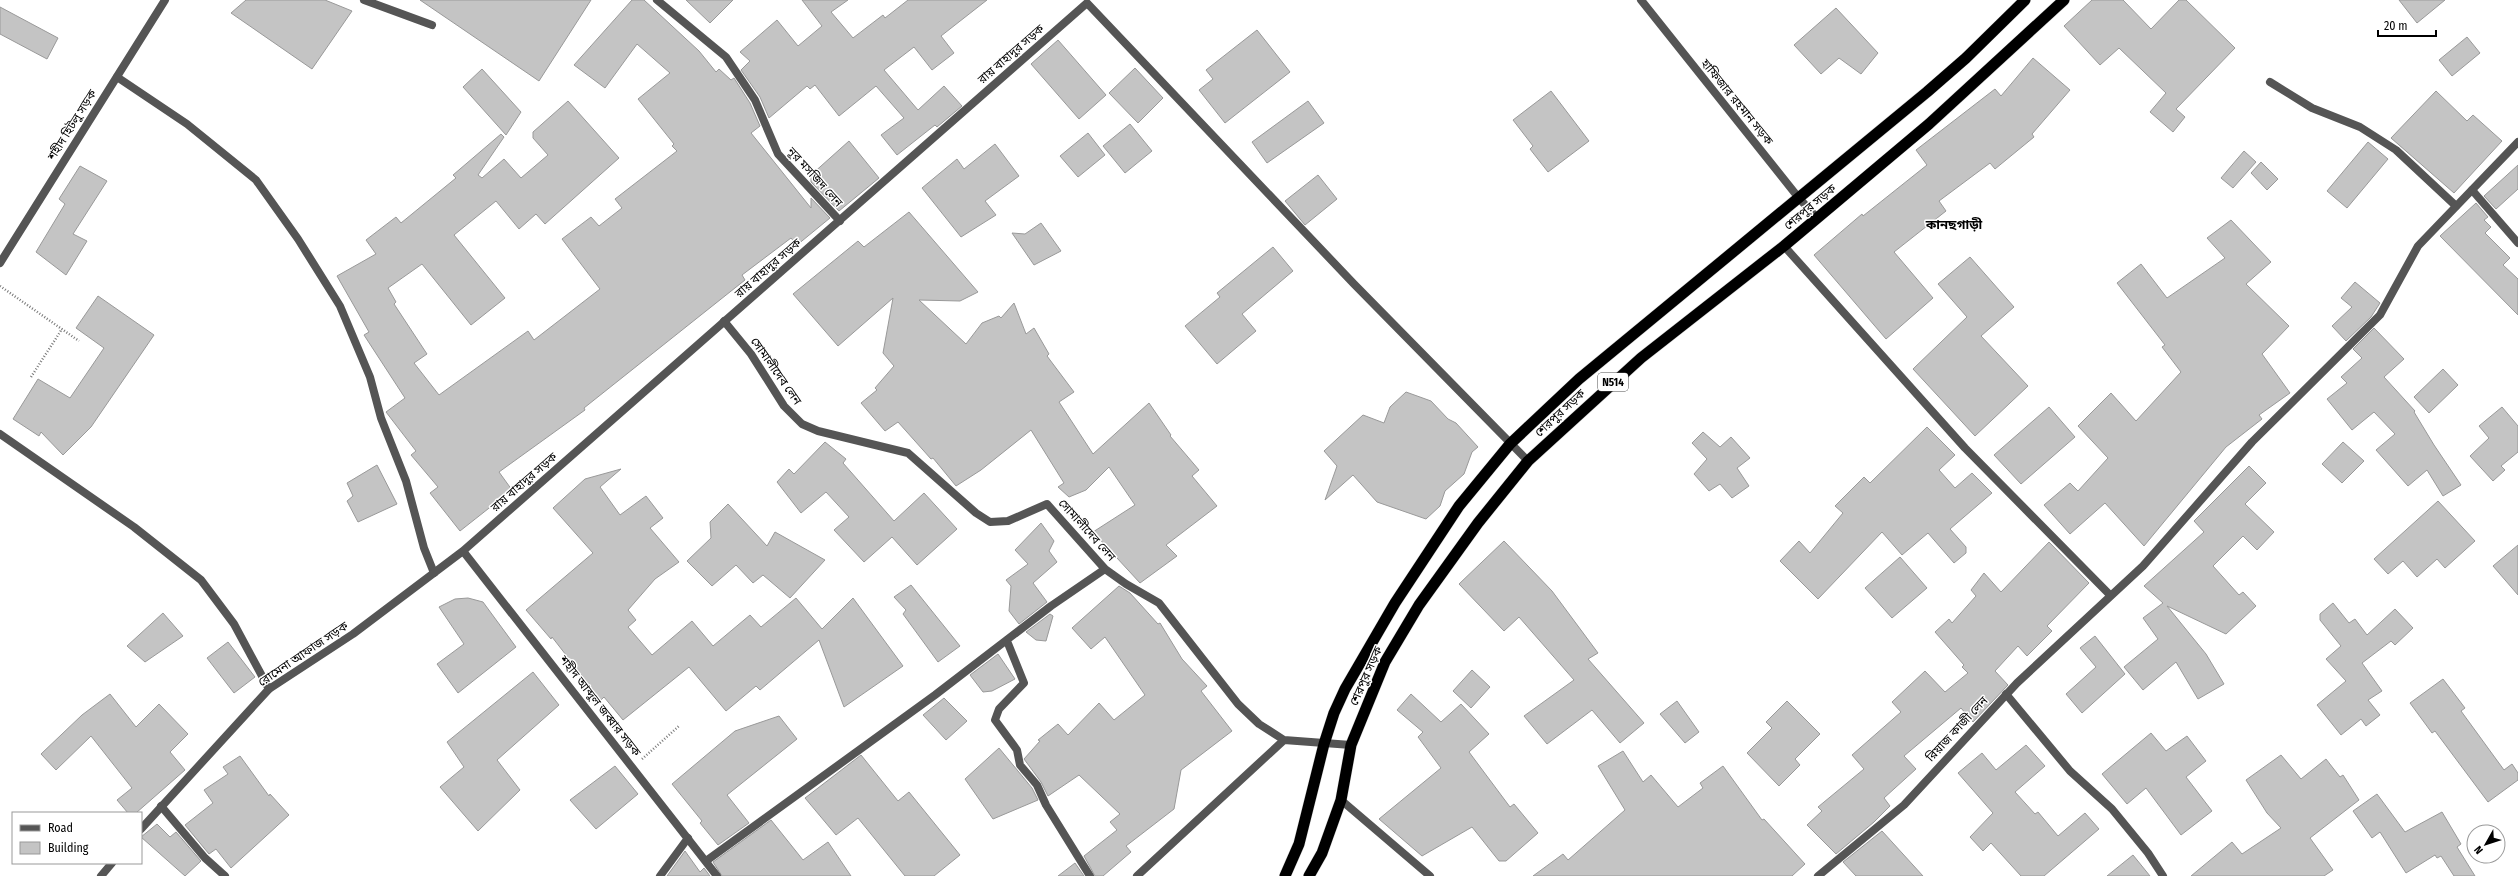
<svg xmlns="http://www.w3.org/2000/svg" width="2518" height="876" font-family="'Fira Sans Condensed','Noto Sans Bengali',sans-serif">
<rect width="100%" height="100%" fill="#fff"/>
<path fill="#c4c4c4" stroke="#999" d="M246,0H325L352,11L312,69L231,13Z
M420,0H591L539,81Z
M632,0H644L699,51L716,72L719,69L731,80L734,78L750,103L760,126L751,133L811,208V198L830,218L797,245L791,238L742,275L745,280L584,408L585,410L499,472L512,490L460,531L430,493L438,487L411,455L416,451L386,412L405,398L364,335L369,332L337,276L376,254L366,240L396,217L401,223L456,178L453,175L501,134L504,137L478,175L482,178L504,159L521,178L548,155L533,138V132L568,101L619,158L545,224L536,214L519,229L496,201L454,235L505,298L471,325L422,264L388,288L396,302L394,304L427,354L414,363L439,395L528,331L534,340L600,289L562,239L591,217L599,226L622,208L615,199L677,151L672,146L674,144L638,99L670,73L637,44L605,88L574,65Z
M686,0H733L710,23Z
M802,0H848L831,12L853,38L883,15L885,18L908,0H987L941,36L954,53L932,70L914,47L884,70L918,110L944,86L962,106L937,127L935,125L897,155L881,135L904,118L876,86L839,116L815,85L810,89L807,86L769,118L760,97L741,70L750,61L740,52L777,20L798,46L822,26Z
M2092,0H2123L2151,29L2179,0H2186L2235,48L2176,109L2185,117L2173,132L2150,112L2166,93L2119,48L2100,65L2064,26Z
M2399,0H2445L2417,23Z
M0,7L58,38L47,59L0,34Z
M1836,8L1878,53L1861,74L1839,58L1821,74L1794,45Z
M1257,30L1290,72L1225,123L1199,90L1213,79L1206,70Z
M2467,37L2480,53L2452,76L2439,60Z
M1058,40L1106,95L1079,119L1031,64Z
M2033,58L2070,90L2032,134L2034,137L1995,169L1990,163L1939,201L1946,211L1894,252L1933,298L1886,339L1814,255L1862,214L1863,216L1927,165L1916,150L1995,89L2001,96Z
M1135,68L1163,98L1138,123L1109,93Z
M482,69L521,112L506,135L463,87Z
M1551,91L1589,141L1548,172L1530,149L1533,146L1513,120Z
M2436,91L2467,121L2473,115L2502,141L2454,193L2391,138Z
M1308,101L1324,123L1267,163L1252,142Z
M1130,124L1152,151L1125,173L1103,146Z
M1088,133L1105,155L1078,177L1060,156Z
M849,141L879,178L839,211L811,182V175Z
M2368,142L2388,159L2347,208L2327,191Z
M995,144L1019,176L985,201L996,215L961,237L922,188L957,159L964,169Z
M2244,151L2256,162L2233,188L2221,178Z
M2261,162L2278,179L2267,190L2251,173Z
M2518,165V189L2496,209L2484,196Z
M80,166L107,181L73,234L87,241L66,275L36,252L65,204L59,199Z
M1318,175L1337,199L1305,225L1285,201Z
M2476,203L2488,217L2484,220L2491,227L2485,233L2510,258L2503,265L2518,279V315L2440,236Z
M909,212L978,292L960,301L919,300L966,344L982,323L999,316L1001,318L1014,303L1026,334L1034,328L1049,354L1047,356L1074,392L1059,402L1093,454L1149,403L1171,435L1170,436L1199,470L1192,476L1217,506L1166,545L1177,556L1140,583L1093,532L1135,505L1109,467L1086,490L1069,497L1058,487L1064,483L1031,430L981,470L956,486L933,458L931,459L898,422L885,431L861,403L877,390L875,388L894,366L883,353L893,298L838,346L793,294L858,241L864,247Z
M2231,220L2271,262L2246,284L2289,326L2262,354L2290,393L2259,415L2262,419L2226,447L2144,546L2105,503L2070,534L2044,505L2070,483L2078,491L2108,458L2078,426L2111,393L2136,421L2181,372L2162,347L2165,345L2117,283L2141,264L2167,298L2225,258L2207,238Z
M1041,223L1061,251L1034,265L1012,233L1025,234Z
M1273,247L1293,271L1242,314L1256,331L1217,364L1185,326L1220,297L1217,293Z
M1970,257L2014,307L1981,336L2028,386L1975,436L1913,369L1967,317L1938,284Z
M2355,282L2380,303L2371,317L2346,341L2332,326L2352,307L2341,298Z
M98,296L154,335L91,427L63,455L41,432L39,436L13,419L38,379L70,398L104,348L76,328Z
M2374,328L2404,359L2384,377L2415,411L2414,412L2434,445L2461,485L2443,496L2427,470L2408,486L2376,450L2395,434L2374,412L2352,430L2327,399L2347,383L2341,377L2362,358L2353,349Z
M2443,369L2458,385L2429,413L2414,397Z
M1406,392L1431,401L1448,419L1456,423L1478,447L1472,452L1464,474L1445,491L1440,506L1426,519L1377,502L1353,475L1325,500L1337,466L1324,451L1363,415L1384,423L1390,407Z
M2049,407L2075,437L2021,484L1994,455Z
M2502,407L2518,426V452L2501,466L2505,470L2493,481L2470,456L2489,438L2479,426Z
M1927,427L1955,455L1939,470L1955,488L1972,473L1992,493L1950,529L1966,547V553L1954,563L1928,533L1902,555L1882,532L1818,599L1780,561L1799,541L1810,553L1843,513L1835,506L1864,477L1870,483Z
M1703,432L1720,447L1731,437L1750,458L1737,468L1749,486L1732,498L1720,484L1709,491L1694,474L1707,459L1692,443Z
M825,442L846,459L843,463L894,521L924,493L957,529L917,565L892,537L864,562L834,530L849,517L826,492L801,513L777,482L789,469L794,474Z
M2343,442L2364,461L2342,483L2322,464Z
M377,465L397,504L358,522L347,501L353,496L347,483Z
M2249,466L2266,483L2245,504L2274,532L2257,550L2243,536L2213,566L2239,595L2243,592L2256,606L2226,634L2167,606L2206,654L2224,684L2198,699L2176,662L2143,690L2124,667L2158,639L2143,618L2163,603L2144,586L2204,532L2194,521Z
M621,469L600,487L620,515L646,496L663,518L650,528L679,562L655,579L628,610L636,620L628,627L652,655L692,621L713,646L750,615L761,627L796,598L822,629L853,598L903,666L844,707L819,640L760,690L756,686L726,711L689,667L623,720L604,697L601,700L552,637L551,639L526,610L593,553L553,508L585,479Z
M2438,501L2475,541L2445,568L2437,559L2417,577L2403,561L2388,574L2374,559Z
M728,504L767,546L775,532L825,560L790,598L763,575L753,583L736,565L712,586L687,561L711,538L710,522Z
M1041,523L1054,541L1049,551L1057,562L1033,583L1047,602L1019,624L1009,611L1011,586L1006,580L1028,564L1015,550Z
M1504,541L1552,591L1598,653L1588,659L1644,723L1620,743L1592,710L1547,744L1524,716L1574,680L1519,617L1504,631L1459,584Z
M2049,542L2089,583L2047,626L2052,631L2027,656L2018,646L1995,671L2008,685L1973,722L1961,708L1904,756L1916,769L1884,798L1890,806L1874,822L1836,854L1807,825L1822,811L1818,807L1864,769L1852,755L1901,712L1892,702L1925,671L1945,692L1968,673L1962,667L1964,665L1935,632L1949,619L1952,623L1976,596L1971,590L1984,573L2001,592Z
M2518,545V595L2493,566Z
M1900,557L1927,588L1892,618L1865,588Z
M911,585L960,646L938,662L903,614L906,610L894,597Z
M1119,586L1130,593L1158,624L1160,623L1182,659L1207,686L1201,691L1232,731L1181,770L1174,809L1126,846L1131,852L1103,876H1095L1084,856L1117,830L1110,822L1120,814L1079,775L1048,796L1041,782L1024,759L1040,741L1038,740L1058,724L1068,735L1099,703L1114,720L1145,695L1105,637L1091,649L1072,628Z
M468,598L483,602L516,647L458,693L437,664L464,644L439,607L455,599Z
M2333,603L2349,623L2355,619L2367,635L2395,609L2413,628L2395,645L2391,641L2362,663L2382,691L2368,700L2380,715L2366,726L2361,719L2341,735L2317,705L2346,681L2326,659L2341,646L2320,620V614Z
M163,613L183,636L145,662L127,646Z
M1050,614L1053,616L1046,641L1036,640L1026,632Z
M2095,636L2125,674L2082,713L2066,694L2096,667L2080,648Z
M228,642L255,677L234,693L207,658Z
M998,654L1015,679L992,691L983,692L970,675Z
M1472,670L1490,687L1471,708L1453,691Z
M533,672L559,705L497,760L520,790L478,831L440,787L464,767L447,742Z
M2443,679L2465,708L2461,711L2504,770L2512,764L2518,773V780L2488,802L2435,731L2432,733L2410,703Z
M110,694L136,727L159,704L188,734L170,752L185,770L136,813H128L117,800L132,788L91,736L56,770L41,754L82,715Z
M1411,694L1441,722L1461,704L1489,734L1469,752L1510,807L1514,804L1538,833L1506,861H1499L1472,827L1422,856L1379,819L1441,768L1418,737L1423,732L1397,710Z
M944,698L967,721L946,740L923,715Z
M1677,701L1699,732L1685,743L1660,714Z
M1787,701L1820,734L1795,759L1800,765L1779,786L1747,753L1772,728L1766,722Z
M779,716L797,739L727,795L749,823L718,845L700,823L702,821L672,784L735,731Z
M2151,733L2166,751L2187,736L2206,761L2186,777L2212,811L2181,835L2146,788L2127,804L2102,774Z
M2026,745L2045,766L2015,792L2035,814L2038,812L2058,836L2085,813L2099,829L2044,876H2021L1991,843L1983,851L1970,837L1993,813L1958,773L1982,753L1996,770Z
M999,748L1032,788L1038,800L993,819L965,779Z
M1623,751L1643,782L1651,775L1678,807L1703,788L1700,783L1723,766L1762,820L1764,819L1805,864L1792,876H1533L1563,854L1568,860L1625,810L1598,766Z
M861,755L898,801L909,792L960,855L934,876H905L858,818L836,835L805,798Z
M2281,755L2301,779L2326,759L2340,777L2343,775L2359,800L2310,838L2333,870L2324,876H2191L2232,842L2242,854L2281,828L2267,813L2246,780Z
M240,756L269,796L270,794L289,815L231,868L216,849L209,854L185,825L213,803L204,790L228,774L223,767Z
M615,766L638,794L596,829L570,800Z
M2377,794L2405,832L2442,812L2461,844L2457,847L2475,876H2454L2441,856L2437,858L2435,855L2406,873L2380,832L2372,838L2353,811Z
M771,820L803,860L828,842L851,876H722L713,862Z
M157,824L170,837L176,832L201,861L185,876L141,837Z
M1882,831L1923,876H1856L1843,862Z
M685,851L700,872L704,868L710,876H667Z
M2133,855L2150,876H2107Z
M1075,863L1084,876H1058Z"/>
<g fill="none" stroke-linecap="round" stroke-linejoin="round">
<defs>
<path id="trunk" d="M1285,876L1299,844L1324,744L1334,713L1345,689L1395,603L1459,506L1510,444L1579,379L1927,92L1966,58L2025,0
M1309,876L1322,853L1341,800L1351,745L1385,662L1419,605L1478,523L1528,461L1641,358L1784,246L1929,124L2064,0"/>
</defs>
<use href="#trunk" stroke="#dbdbdb" stroke-width="12"/>
<path stroke="#777" stroke-width="2.5" stroke-dasharray="1 2" stroke-linecap="butt" d="M0,286L79,341
M31,377L62,329
M642,759L680,725"/>
<path stroke="#555" stroke-width="8" d="M364,0L432,25
M117,77L187,124L256,180L298,239L340,306L370,377L381,418L406,481L424,548L434,573
M2270,82L2312,108L2360,127L2396,150L2456,206
M2472,190L2518,243
M1784,246L1965,448L2110,595
M724,321L751,354L784,406L802,424L818,431L908,453L976,513L990,522L1008,521L1047,504L1105,569L1126,584L1159,603L1238,704L1259,724L1284,740L1351,745
M0,434L134,527L201,580L234,624L269,689
M1007,641L1024,683L999,709L995,720L1017,750L1020,765L1037,785L1046,805L1090,876
M2006,694L2070,771L2112,809L2148,853L2163,876
M1341,800L1430,876
M161,806L205,858L225,876
M706,861L935,695L1051,606L1105,569
M660,876L688,838
M1137,876L1284,740"/>
<path stroke="#555" stroke-width="8" d="M657,0L726,57L755,100L778,154L840,221
M1641,0L1798,197L1817,218
M0,263L165,0
M463,551L717,876
M141,829L269,689L353,634L463,551L1087,3L1354,284L1528,461
M101,876L112,863
M1818,876L1904,805L2017,683L2143,566L2252,442L2380,315L2418,246L2518,142"/>
<use href="#trunk" stroke="#000" stroke-width="11"/>
</g>
<g text-anchor="middle" dominant-baseline="central" stroke-width="3" stroke-linejoin="round" paint-order="stroke">
<rect fill="#fff" stroke="#4c4c4c" stroke-width="1" x="1598" y="373" width="30" height="18" rx="3"/>
<g font-size="11" font-weight="bold" fill="#000">
<text x="1613" y="382">N514</text>
</g>
<g font-size="12" fill="#000" stroke="#fff">
<text transform="translate(1011 54) rotate(-41)">রায় বাহাদুর সড়ক</text>
<text transform="translate(1737 102) rotate(51)">হাফিজার রহমান সড়ক</text>
<text transform="translate(72 125) rotate(-58)">শহীদ হিটলু সড়ক</text>
<text transform="translate(815 177) rotate(48)">নূর মসজিদ লেন</text>
<text transform="translate(1810 207) rotate(-40)">শেরপুর সড়ক</text>
<text transform="translate(768 268) rotate(-41)">রায় বাহাদুর সড়ক</text>
<text transform="translate(776 371) rotate(55)">সোমালীদেব লেন</text>
<text transform="translate(1560 413) rotate(-43)">শেরপুর সড়ক</text>
<text transform="translate(524 482) rotate(-41)">রায় বাহাদুর সড়ক</text>
<text transform="translate(1087 530) rotate(48)">সোমালীদেব লেন</text>
<text transform="translate(303 654) rotate(-34)">রোমেনা আফাজ সড়ক</text>
<text transform="translate(1366 676) rotate(-66)">শেরপুর সড়ক</text>
<text transform="translate(600 706) rotate(52)">শহীদ আব্দুল জব্বার সড়ক</text>
<text transform="translate(1957 729) rotate(-47)">রিয়াজ কাজী লেন</text>
</g>
<g font-size="13" font-weight="bold" fill="#000" stroke="#fff">
<text x="1954" y="224">কানছগাড়ী</text>
</g>
</g>
<rect x="12" y="812" width="130" height="52" fill="#ffffff" stroke="#999999"/>
<rect x="20" y="825" width="20" height="6" fill="#555555" stroke="#999999"/>
<text x="48" y="832" font-size="12" fill="#000000">Road</text>
<rect x="20" y="842" width="20" height="12" fill="#c4c4c4" stroke="#999999"/>
<text x="48" y="852" font-size="12" fill="#000000">Building</text>
<g transform="translate(2486 844) rotate(231)"><circle r="19" fill="#ffffff" stroke="#999999"/>
<path d="M0-3L7 15L0 10L-7 15Z" fill="#000000"/>
<text y="-6" font-size="11" font-weight="bold" text-anchor="middle" fill="#000000">N</text>
</g>
<path d="M2378 30v6h58v-6" fill="none" stroke="#000000" stroke-width="2"/>
<text x="2384" y="30" font-size="12" fill="#000000" stroke="#ffffff" stroke-width="3" paint-order="stroke">20 m</text>
</svg>
